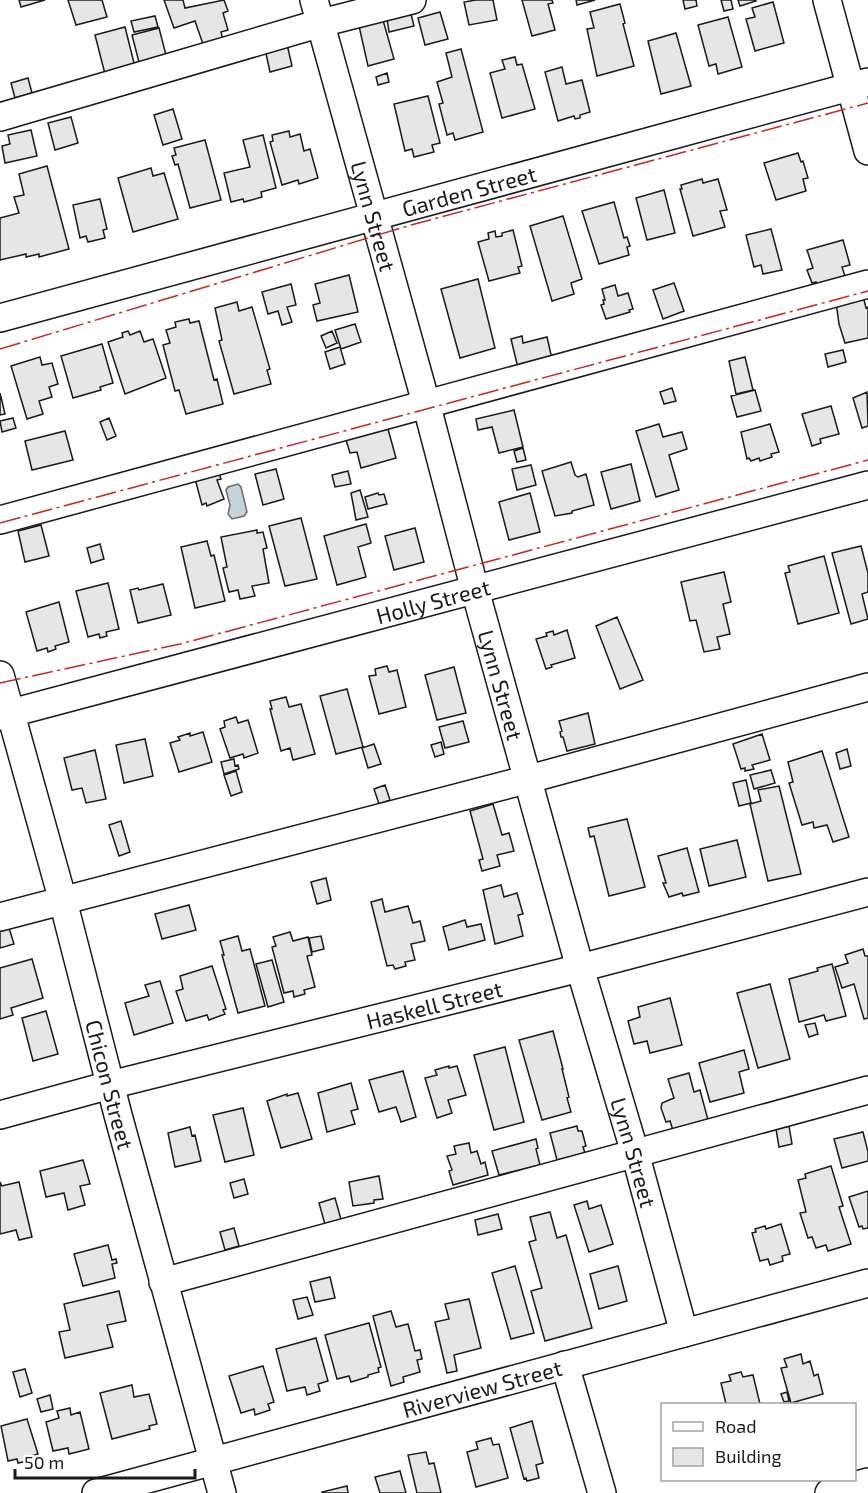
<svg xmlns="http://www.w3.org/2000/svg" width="868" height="1493" font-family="'Exo 2',sans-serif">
<rect width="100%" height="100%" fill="#fff"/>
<path fill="#c6d2dc" stroke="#6a6a6a" stroke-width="1.5" d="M238,484L241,487L247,512L244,516L232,519L228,514L230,505L226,490L228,487Z"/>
<path fill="#e6e6e6" stroke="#1a1a1a" stroke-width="1.5" d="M19,0H45L21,7Z
M68,0H102L107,17L76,25Z
M164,0H183L185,8L224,0L228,11L223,13L228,30L221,32L223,40L204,47L195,21L174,28Z
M476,0H493L497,20L469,25L464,2Z
M522,0H552L553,3L548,4L555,30L532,36Z
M576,0H595L577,5Z
M683,0H696L697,6L685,9Z
M721,0H731L733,9L724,11Z
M738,0H756V1L740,6Z
M773,2L784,43L755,51L746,19L755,17L752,8Z
M620,4L625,23L623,24L634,66L597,76L587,29L594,28L590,12Z
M440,12L448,39L425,45L418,18Z
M411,14L414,26L389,32L387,19Z
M155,16L158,27L134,32L131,21Z
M728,17L742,67L718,74L716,64L709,66L698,25Z
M383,20L394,59L368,66L359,26Z
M125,27L135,67L105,74L95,35Z
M159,28L167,59L140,66L132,35Z
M676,33L691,86L661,94L648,41Z
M287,44L292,66L270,72L265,49Z
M461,49L483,132L455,140L453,133L447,135L439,104L443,103L437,82L452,77L446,53Z
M515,57L517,65L522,64L535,109L502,118L490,73L505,69L502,60Z
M562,67L566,84L582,80L590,112L580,115V118L575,119L574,116L558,121L545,72Z
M387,73L389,82L378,85L376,77Z
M28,78L32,93L15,98L11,83Z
M428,96L440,143L432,145L434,152L414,157L412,149L405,151L394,104Z
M173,109L182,139L163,145L154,115Z
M71,117L78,143L55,150L48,123Z
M31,130L37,156L5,163L2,146L10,144L8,135Z
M289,131L290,137L300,134L304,151L310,149L318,178L299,184L298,180L282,185L270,142L273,141L272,135Z
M263,135L276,188L261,192L262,197L244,202L243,199L231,202L224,173L250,167L243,140Z
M205,140L221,200L190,208L178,164L175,165L172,156L176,155L174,148Z
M798,153L801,162L803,161L808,178L803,179L806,191L776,200L764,163Z
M47,166L69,249L39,257V254L26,257V254L0,260V218L19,213L14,197L24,195L19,174Z
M151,168L153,176L164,173L178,219L133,232L118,178Z
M702,179L703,183L718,179L727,210L720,211L725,227L693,236L680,189H682L681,185Z
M664,190L675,233L647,240L636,198Z
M100,199L107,229L103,230L105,238L88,242L86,236L80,238L73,205Z
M614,202L624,238L627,237L630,246L627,247L629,255L599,264L582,211Z
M563,216L582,279L571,283L574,294L552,301L530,226Z
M771,229L782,270L763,274L761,265L754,267L746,235Z
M513,230L522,266L518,267L520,273L489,281L478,242L489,239L488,233L495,231L496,237L502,236V233Z
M843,240L850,265L842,267L845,276L816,285V282L812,283L807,270L813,268L807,250Z
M349,275L358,312L317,321L313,305L320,303L315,284Z
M478,279L495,348L460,358L441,289Z
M674,283L684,311L663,319L653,290Z
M291,284L296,305L287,307L292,322L282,325L278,311L268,314L262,292Z
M615,285L618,296L628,293L633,309L629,310L630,312L606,319L601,305L604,304L603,300H605L602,289Z
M863,296L866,308L868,307V338L845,343L839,324L836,302Z
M237,302L239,311L252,307L270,369L267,370L271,384L234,394L219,341L222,340L215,308Z
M189,319L190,323L199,321L214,380L217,379L223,404L186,414L179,390L175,391L163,345L170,343L166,330L176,327L175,322Z
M355,324L361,342L341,349L335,330Z
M128,331L130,335L140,331L144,342L153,339L166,378L125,394L108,342L123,337L122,333Z
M332,331L337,343L326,348L321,336Z
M522,336L523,343L547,337L552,359L518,368L511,339Z
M102,344L113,383L100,387L101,390L73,398L61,356Z
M340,347L345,364L330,369L325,352Z
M843,350L846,362L828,367L825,354Z
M40,357L42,365L52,363L58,384L49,387L52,397L39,401L43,414L27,419L11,366Z
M745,357L753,390L736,394L729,361Z
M672,388L676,401L664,404L660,392Z
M755,390L761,411L737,417L731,396Z
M867,392L868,426L862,428L853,398Z
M0,393L5,414L0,415Z
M831,406L839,434L820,439L821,443L812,446L802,414Z
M514,410L523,447L499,453L492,427L478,430L476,419Z
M13,418L16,428L2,432L0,421Z
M109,418L116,436L107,440L100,422Z
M659,424L663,437L682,432L687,449L669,455L679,490L656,497L636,431Z
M770,424L779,452L771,454L772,457L760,461L759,458L751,461L749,458L747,459L741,432Z
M388,429L396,458L361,468L357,452L350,453L346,440Z
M65,431L73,460L32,470L25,441Z
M523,448L526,460L517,462L514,451Z
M571,462L575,475L578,477L586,474L594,505L572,511V513L555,516L542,471Z
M631,464L640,501L611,509L601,472Z
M531,465L536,485L517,490L512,469Z
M276,469L284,499L263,505L255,474Z
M348,471L351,484L335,487L332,475Z
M219,473L221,479L217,480L224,499L207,506L206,503L202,505L194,475Z
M360,490L368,517L356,520L351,493Z
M378,493L379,495L384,494L387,504L368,509L365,497Z
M530,493L540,532L509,540L499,502Z
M301,518L317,579L285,586L269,526Z
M366,524L371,543L358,547L366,577L337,585L324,536Z
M41,525L49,556L25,562L18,531Z
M415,528L424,562L394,570L385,536Z
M257,530V533L263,532L267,548L263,549L269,583L252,586L255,596L240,599L238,590L229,592L223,568L227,567L221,537Z
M207,541L211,556L214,555L225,601L195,608L181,547Z
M100,544L104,559L91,563L87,548Z
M861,546L868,573V592L862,594L868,619L851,624L832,553Z
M824,556L839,613L798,624L785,573L790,572L788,566Z
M724,572L731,602L723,604L730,634L717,637L720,649L704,652L696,620L690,621L681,582Z
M108,583L119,629L106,632L107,636L100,638L99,634L88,637L76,591Z
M163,584L171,615L138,623L130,590L138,588L139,590Z
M59,602L69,642L55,646L56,649L48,652L47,648L37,651L26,612Z
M617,617L643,680L620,689L596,626Z
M567,630L575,658L551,665L552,667L546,669L536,639L547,636L546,633L553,631L554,635Z
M387,666L389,672L397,670L406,707L379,714L369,676L376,675L375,669Z
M454,667L466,713L437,720L425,675Z
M347,689L363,747L336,754L320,696Z
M286,697L289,707L301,704L315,754L293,760L290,748L281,751L270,709H272L270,701Z
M588,713L595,744L567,751L563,737H561L560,732L562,731L559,721Z
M236,717L238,723L248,720L258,753L244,758L243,754L230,758L220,729L225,727L224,721Z
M463,721L469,742L445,748L439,727Z
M203,732L212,762L179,772L170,743L180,740L178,737L190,733V736Z
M762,734L770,760L752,765L754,769L745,771V768L741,769L733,744Z
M145,739L153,776L124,783L116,745Z
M441,742L444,754L435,757L431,745Z
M374,744L381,764L368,768L362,748Z
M847,749L851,766L840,769L836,753Z
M95,750L106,799L86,803L82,788L72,790L64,758Z
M822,751L849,837L833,842L827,825L814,828L813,822L802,825L789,783L793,782L788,762Z
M234,759L235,766L238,765L239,769L224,774L221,762Z
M771,770L775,783L754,789L750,775Z
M236,771L242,792L231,796L224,775Z
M746,780L751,803L739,806L733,783Z
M385,785L390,800L379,804L374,789Z
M779,786L801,874L768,881L750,804L761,801L758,790Z
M493,804L502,835L509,833L514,851L497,855L500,866L482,871L479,860L483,859L470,811Z
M627,819L645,887L609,896L594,836L590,837L588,828Z
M121,821L130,852L119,856L109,825Z
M737,840L746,877L709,886L700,849Z
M687,848L699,892L683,896L682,893L669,897L663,883H666L658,856Z
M326,878L331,900L317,904L311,882Z
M501,885L504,897L517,893L523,914L518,915L523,936L495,944L483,890Z
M382,899L385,912L408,906L413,923L420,921L425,941L411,944L415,960L405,962L406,966L395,969L393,965L387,966L371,902Z
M189,905L196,930L162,939L155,914Z
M465,920L467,927L481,924L485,940L449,950L443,927Z
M9,928L14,944L0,948V930Z
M290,932L293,941L308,937L312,955L307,956L315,987L304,990L305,994L294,997L293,991L284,993L272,947L276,946L273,937Z
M238,936L242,951L250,949L265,1006L238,1013L222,955H224L220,941Z
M321,936L324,949L312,952L309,938Z
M863,949L865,956H868V1018L864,1019L854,984L842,988L835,967L848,963L845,955Z
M32,959L43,998L11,1008L13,1015L0,1019V968Z
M272,960L284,1002L268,1007L256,964Z
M832,964L846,1016L826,1021L824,1015L799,1022L789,979L818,971L817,968Z
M212,966L226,1009L223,1010L225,1014L209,1020L207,1015L186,1021L176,991L183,989L180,976Z
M160,981L173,1023L134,1035L125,1003L149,996L145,985Z
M770,984L790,1059L758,1068L737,993Z
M670,998L682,1045L650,1053L647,1041L634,1044L628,1021L640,1017L638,1007Z
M46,1011L58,1054L33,1061L22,1018Z
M815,1023L818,1034L809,1037L805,1025Z
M553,1031L563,1069H562L569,1097L567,1098L571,1112L542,1120L519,1040Z
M505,1047L524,1122L494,1130L474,1055Z
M744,1050L749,1069L739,1072L744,1093L710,1102L699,1063Z
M449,1066V1068L457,1066L466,1095L448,1100L452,1113L437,1118L425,1078L437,1075L435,1070Z
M403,1071L416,1117L401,1122L396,1107L379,1112L369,1080Z
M689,1073L694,1092L700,1090L708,1120L675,1137L670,1121L666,1122L661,1108L662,1103L674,1098L668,1079Z
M351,1083L358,1109L351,1111L355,1124L327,1132L318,1093Z
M298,1093L312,1139L281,1148L267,1101L287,1094V1096Z
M243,1108L254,1155L225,1162L213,1115Z
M577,1126L578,1131H582L586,1146L583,1147L585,1153L557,1160L550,1133Z
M789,1126L792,1144L779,1147L776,1129Z
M190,1127L192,1136L195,1135L201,1161L175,1167L168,1133Z
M863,1132L868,1152V1161L842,1168L834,1139Z
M536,1139L538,1148L536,1149L540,1165L499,1175L492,1151Z
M469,1143L471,1153L477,1151L481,1164L485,1162L488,1175L453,1185L449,1171L452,1170L447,1156L456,1154L454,1146Z
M83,1160L90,1184L80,1186L85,1205L68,1210L64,1193L46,1197L40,1171Z
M831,1166L843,1206L839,1207L851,1244L828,1251L826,1245L816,1248L812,1237L808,1238L800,1213L806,1212L798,1180L806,1178L805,1174Z
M379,1176L383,1199L374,1200V1203L353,1206L349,1182Z
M244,1179L248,1194L234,1198L230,1183Z
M0,1182L2,1186L19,1182L32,1237L19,1240L16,1230L0,1234Z
M868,1191V1228L863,1229L862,1226L859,1227L849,1197Z
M335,1198L342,1223L326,1228L319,1203Z
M587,1201L589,1209L601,1205L613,1244L589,1252L574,1205Z
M550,1212L557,1238L566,1235L592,1328L545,1341L531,1291L542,1288L529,1242L536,1240L530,1217Z
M498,1214L502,1229L478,1235L475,1220Z
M781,1224L790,1254L782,1256L783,1261L770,1265L768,1259L760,1261L752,1233L756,1232L755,1229L765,1226L766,1229Z
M234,1228L239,1246L225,1250L220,1232Z
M108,1245L112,1260L116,1259L117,1263L112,1264L115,1278L83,1286L74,1254Z
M515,1266L534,1333L511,1339L492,1273Z
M618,1266L627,1301L599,1309L590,1274Z
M330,1277L335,1298L315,1302L310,1282Z
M119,1291L126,1321L107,1325L113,1347L65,1358L59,1332L70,1330L64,1304Z
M307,1297L313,1315L298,1319L293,1300Z
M469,1299L481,1348L454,1355L457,1371L447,1373L435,1322L449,1319L445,1304Z
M391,1311L396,1327L408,1324L415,1351L420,1350L422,1359L417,1360L420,1372L403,1377L404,1382L391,1386L373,1316Z
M369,1323L381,1367L378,1368L379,1372L368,1375V1377L351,1382L349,1376L337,1379L325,1335Z
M316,1338L328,1381L318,1384L320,1391L307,1395L305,1387L287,1391L276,1349Z
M801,1354L803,1364L810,1361L814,1376L818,1374L823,1394L791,1403L781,1368L787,1367L784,1359Z
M263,1366L274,1402L268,1404L270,1410L255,1415L254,1409L241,1413L229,1376Z
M25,1369L32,1393L20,1397L13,1372Z
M741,1372L743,1377L753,1375L760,1404H726L721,1383L731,1381L729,1375Z
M132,1385L134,1397L149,1394L157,1424L149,1426L150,1429L112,1439L100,1393Z
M787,1392L789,1401L784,1402L781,1394Z
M50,1395L53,1409L41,1412L37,1399Z
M70,1408L71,1415L80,1412L89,1449L69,1454L68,1448L53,1451L46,1422L59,1418L57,1411Z
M27,1419L38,1454L27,1457L28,1461L18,1463L17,1459L8,1461L1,1426Z
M532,1421L543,1463L536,1465L539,1478L527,1481L526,1478L524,1479L510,1428Z
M491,1438L493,1445L499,1444L508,1478L476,1487L467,1452L478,1449L476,1442Z
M426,1452L429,1464L434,1463L441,1493H417L408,1455Z
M400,1471L406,1493H380L375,1477Z
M347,1486L348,1493H322V1492Z"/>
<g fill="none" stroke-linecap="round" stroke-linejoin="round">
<defs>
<g id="minor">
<path id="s1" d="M314,0L426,403L475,590L580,968L635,1153L684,1333"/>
<path d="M827,0L868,151"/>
<path d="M0,117L321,23L412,0"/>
<path id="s2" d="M0,318L868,82"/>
<path d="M0,520L868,284"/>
<path id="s3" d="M0,675L63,901L118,1115L222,1493"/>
<path id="s4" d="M0,716L868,485"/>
<path d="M0,917L529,779L868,687"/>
<path id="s5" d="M0,1115L110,1085L580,968L868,892"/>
<path d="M163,1282L868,1090"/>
<path d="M565,1365L602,1493"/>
<path id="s6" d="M96,1493L868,1283"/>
<path d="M829,1493L868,1482"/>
</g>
</defs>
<use href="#minor" stroke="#1a1a1a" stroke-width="30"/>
<use href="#minor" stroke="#fff" stroke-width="27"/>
<path stroke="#c62828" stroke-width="1.5" stroke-dasharray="21 4.5 3 4.5" stroke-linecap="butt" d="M0,349L411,225L868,103
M0,523L868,291
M0,683L180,644L868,460"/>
</g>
<g text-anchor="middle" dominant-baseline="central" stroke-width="4.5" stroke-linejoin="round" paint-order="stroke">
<g font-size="22" fill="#1a1a1a" stroke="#fff">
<text stroke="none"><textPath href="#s2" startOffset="486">Garden Street</textPath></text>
<text stroke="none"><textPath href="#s1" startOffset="224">Lynn Street</textPath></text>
<text stroke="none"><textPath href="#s4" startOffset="448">Holly Street</textPath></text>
<text stroke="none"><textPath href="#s1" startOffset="710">Lynn Street</textPath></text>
<text stroke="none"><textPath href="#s5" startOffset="448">Haskell Street</textPath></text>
<text stroke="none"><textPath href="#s3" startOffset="424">Chicon Street</textPath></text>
<text stroke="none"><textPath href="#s1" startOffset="1196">Lynn Street</textPath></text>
<text stroke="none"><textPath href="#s6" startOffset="400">Riverview Street</textPath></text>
</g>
</g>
<rect x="661" y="1403" width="195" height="78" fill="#ffffff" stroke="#a3a3a3" stroke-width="1.5"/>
<rect x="673" y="1422" width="30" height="9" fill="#ffffff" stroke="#a3a3a3" stroke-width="1.5"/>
<text x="715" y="1433" font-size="18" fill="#1a1a1a">Road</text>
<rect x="673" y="1448" width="30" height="18" fill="#e6e6e6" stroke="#a3a3a3" stroke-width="1.5"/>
<text x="715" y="1463" font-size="18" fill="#1a1a1a">Building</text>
<path d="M15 1469v9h180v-9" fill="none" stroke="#1a1a1a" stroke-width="3"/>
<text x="24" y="1469" font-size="18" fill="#1a1a1a" stroke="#ffffff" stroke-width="4.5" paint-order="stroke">50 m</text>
</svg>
